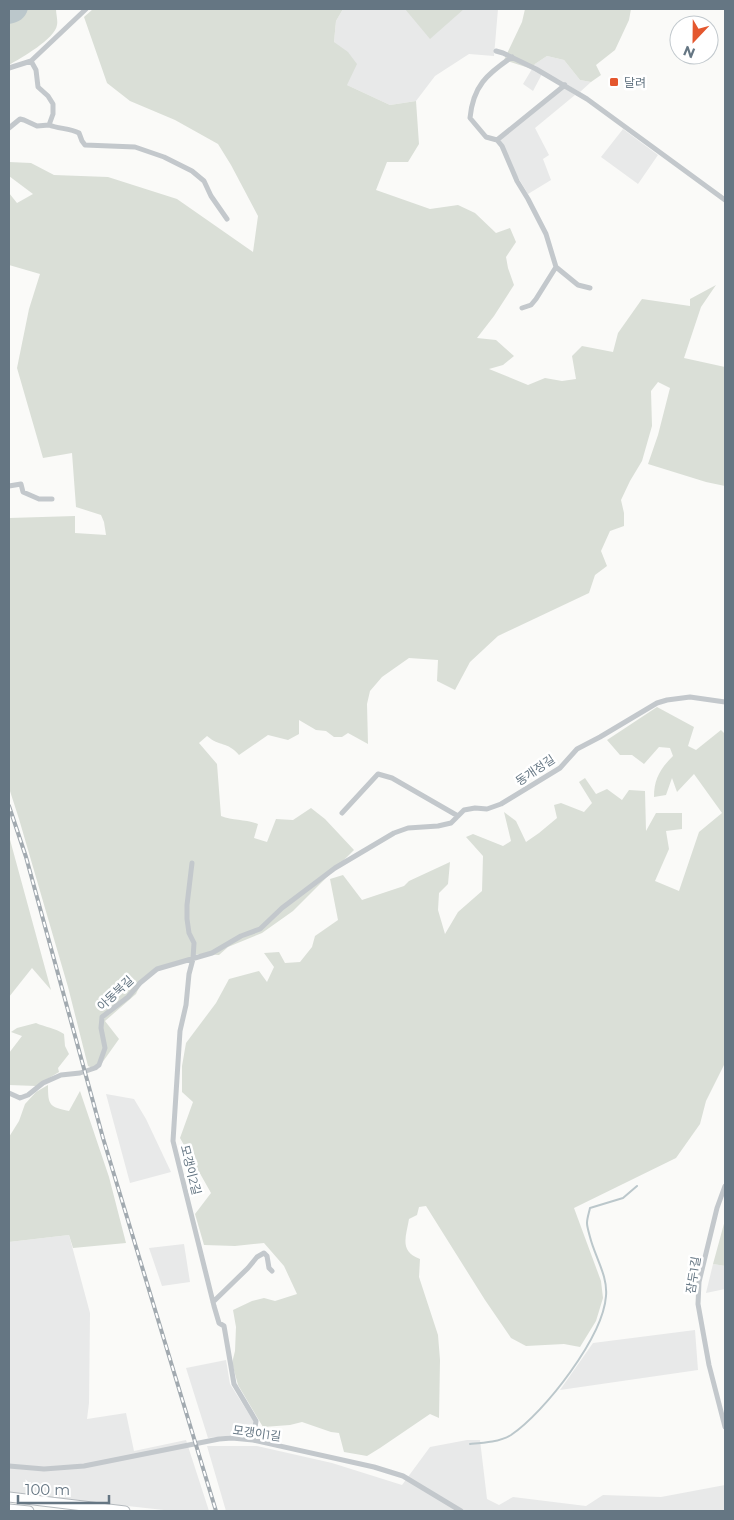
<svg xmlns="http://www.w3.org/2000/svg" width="734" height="1520" font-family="Montserrat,'Noto Sans KR',sans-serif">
<rect width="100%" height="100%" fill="#fafaf8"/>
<path fill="#e8e9e9" d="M343,9H498L494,56L469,54L435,76L416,101L390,105L347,85L334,42L336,21Z
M547,56L564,60L580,80L591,82L580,92L558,79L542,74L533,91L523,84L535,64Z
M564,87L575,95L535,128L549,155L543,159L551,180L528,194L497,142Z
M623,129L658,155L638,184L601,157Z
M106,1094L134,1099L146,1119L171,1172L130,1183Z
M69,1235L90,1313L89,1403L87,1419L126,1413L134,1451L186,1440L209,1511H173L9,1493V1242Z
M184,1244L190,1282L162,1286L149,1248Z
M713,1264L725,1266V1289L706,1293Z
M695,1330L698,1370L560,1390L593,1343Z
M226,1360L230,1384L254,1422L252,1433L208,1438L186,1368Z
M467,1440H480L487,1499L499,1505L513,1497L586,1506L603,1495L661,1497L725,1485V1511H226L207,1446H257L332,1463L402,1485L430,1447Z"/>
<path fill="#dadfd7" d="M9,9H56C56,14 58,20 57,25C55,39 21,58 9,65Z
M93,9H343L336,21L334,42L348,52L357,64L347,85L390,105L416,101L419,144L408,162H387L376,190L430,209L458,205L475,213L496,233L510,228L516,242L506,257L508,268L514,285L494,316L477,338L496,340L514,356L503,365L489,369L528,385L545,378L562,381L576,379L572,356L582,346L613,352L618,333L642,299L690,306V299L716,285L701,307L684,358L725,367V486L706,482L648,464L658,435L670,388L658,382L651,391L652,426L642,461L630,481L621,500L624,513V526L610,531L601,551L607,566L595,575L589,593L498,636L470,662L455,690L437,681L438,660L409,658L382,677L370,691L367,704L368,744L348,733L342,737H334L326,731L316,730L299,720V734L288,740L268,735L239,755C227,741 220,747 207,736L199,743L217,764L221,816C233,821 246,819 258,824L254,838L267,842L276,819L293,820L311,808L325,819L354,850L293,911L262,933L228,947L219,955L198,954L144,977L136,994L105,1021L119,1039L97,1070L88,1066L68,987L19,819L9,788V518L75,516V533L106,535L104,522L101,515L76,507L72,453L43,458L17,368L29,309L40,274L9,265V193L17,203L33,194L9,176V162L31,163L54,175L108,177L177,199L253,252L258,216L231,165L218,144L175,120L130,101L107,83L84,17Z
M405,9H464L430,39Z
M525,9H631L629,20L615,50L596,65L601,75L591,82L580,80L564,60L547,56L535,64L532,69L504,60L522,22Z
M657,707L694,727L688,746L696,750L721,730L725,734V1063L706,1101L700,1124L676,1158L574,1208L601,1281L603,1298L596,1321L580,1347L564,1344L526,1346L511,1338L485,1300L426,1206L419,1207L417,1215L409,1219C406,1237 399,1251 420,1259L419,1277L438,1335L440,1360L439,1418L430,1414L380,1448L367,1456L344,1452L339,1433L331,1432L302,1422L290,1425L263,1427L238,1385L232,1363L235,1351L236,1327L233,1310L252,1301L264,1298L275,1301L297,1294L284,1266L264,1243L235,1246L204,1245L195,1214L211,1193L180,1138L193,1102L182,1092V1066L186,1043L216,1003L229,979L259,971L267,982L274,967L264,953L279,952L285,963L300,962L312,947L315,936L338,920L330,879L343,875L362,900L404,886L409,881L450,862L448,884L439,893L438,910L445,934L458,912L482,891L483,856L466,837L473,834L503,846L511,841L504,812L516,821L526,842L539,833L557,818L554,805L561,803L584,812L592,803L579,782L585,778L596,794L607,789L622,800L629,790L645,791L646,831L656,813H682V829L666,831L669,849L655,881L679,891L699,832L722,813L694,774L677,792L672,778L666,795L654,797C654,779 660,769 673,756L670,748L659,747L644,764L632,755H620L607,740Z
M9,836L51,990L32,968L9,997Z
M36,1023C45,1027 55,1028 64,1034L65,1046L69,1054L58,1068L59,1072L36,1086L9,1085V1053L22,1036L11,1032L17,1028Z
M48,1085C48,1105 49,1107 69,1111L80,1091L109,1177L126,1243L73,1248L69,1235L9,1242V1137L19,1121L25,1104L36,1092Z
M725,1220V1266L713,1264Z"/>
<path fill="#bbc7cb" d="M9,9H28C25,19 19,22 9,24Z"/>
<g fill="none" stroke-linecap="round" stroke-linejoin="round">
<path stroke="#bbc7cb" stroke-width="2" d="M470,1444C483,1443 500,1442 511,1435C545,1412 603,1337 606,1296C608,1276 595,1257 590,1237C589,1233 587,1227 587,1223C587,1218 589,1213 590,1208L623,1198L637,1186"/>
<defs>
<path id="primary" d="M9,1497L125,1511
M9,1509L29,1511"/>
</defs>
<use href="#primary" stroke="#b5babe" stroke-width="11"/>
<path stroke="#c3c8cc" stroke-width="5" d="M496,51L503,53L536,69L587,99L725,200
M512,57C487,74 473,86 470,118L486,137L497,140L502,146L517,181L528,199L546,234L556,267L578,285L590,288
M9,68L31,61L86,9
M49,125C59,129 70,128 79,133L82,141L85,145L135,147L164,157L192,171L204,181L211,196L227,219
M9,128L20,119L24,120L37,126L49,125L53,114V104L48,96L38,87L36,70L31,61
M497,140L565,85
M522,308L531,305L536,299L556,267
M9,486L21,484L23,492L39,499H52
M342,813L378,774L392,778L458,816
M192,863L187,905V919L189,933L194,943L193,959L189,974L186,1005L180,1031L173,1141L214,1306L219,1323L224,1326L234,1384L256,1421L253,1440
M9,1093L20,1098L28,1095L43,1083L61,1075L80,1073L95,1068L99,1065L105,1048L101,1028L102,1017L128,997L140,983L157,969L212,953L241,936L260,929L282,908L335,868L394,833L408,828L438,826L451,823L464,810L475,808L487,809L501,804L560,768L577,749L600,737L657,703L667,700L690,697L725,702
M725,1186L717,1208L699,1282L698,1304L709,1365L725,1427
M213,1302L248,1268L257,1257L264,1253L267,1256L269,1268L272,1271
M9,1466L44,1469L84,1466L219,1439L232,1438L253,1440L374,1467L403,1476L461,1511"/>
<use href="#primary" stroke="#fff" stroke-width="9"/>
<defs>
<path id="rail" d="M9,806L26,857L103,1138L216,1511"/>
</defs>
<use href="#rail" stroke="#a2aab0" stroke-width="4"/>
<use href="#rail" stroke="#fff" stroke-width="2" stroke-dasharray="5.5" stroke-linecap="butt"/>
</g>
<rect fill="#e4572e" stroke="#fff" stroke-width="2" x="609" y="77" width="10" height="10" rx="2.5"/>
<g text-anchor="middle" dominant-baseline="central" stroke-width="5" stroke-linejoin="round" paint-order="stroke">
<g font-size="12" fill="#657683" stroke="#fff" text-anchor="start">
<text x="624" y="82">달려</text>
</g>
<g font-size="12" fill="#657683" stroke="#fff">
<text transform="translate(535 770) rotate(-34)">동개정길</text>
<text transform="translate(115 993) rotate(-43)">아동북길</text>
<text transform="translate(191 1170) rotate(76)">모갱이2길</text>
<text transform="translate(693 1275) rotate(-81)">잠두1길</text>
<text transform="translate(257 1433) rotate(8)">모갱이1길</text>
</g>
</g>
<rect width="734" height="1520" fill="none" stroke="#657683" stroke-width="20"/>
<g transform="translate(694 40) rotate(202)"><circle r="24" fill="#ffffff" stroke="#c1c8cd"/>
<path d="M0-4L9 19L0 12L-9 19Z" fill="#e4572e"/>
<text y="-8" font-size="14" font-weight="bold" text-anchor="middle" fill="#657683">N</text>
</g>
<path d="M18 1495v8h91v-8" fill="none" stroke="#657683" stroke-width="2.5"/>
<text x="25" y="1495" font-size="15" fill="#657683" stroke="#ffffff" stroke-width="4" paint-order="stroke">100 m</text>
</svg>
